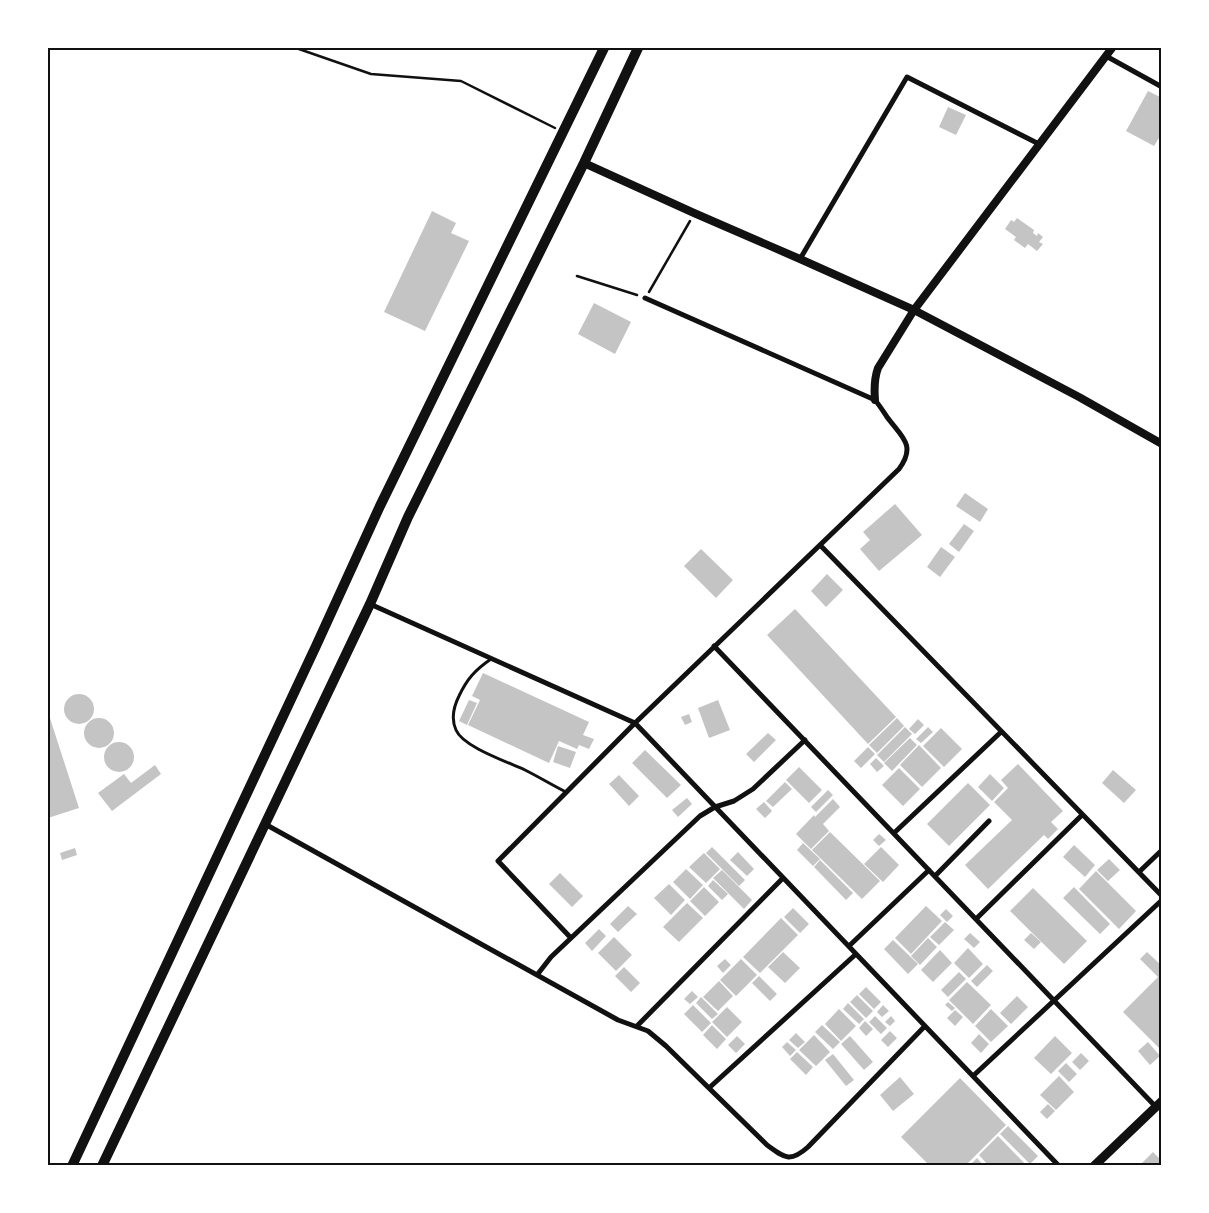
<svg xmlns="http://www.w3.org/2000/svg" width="1209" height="1213" font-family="Ubuntu,sans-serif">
<rect width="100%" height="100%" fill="#fff"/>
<path fill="#c4c4c4" d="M1148,91L1162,98V133L1154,146L1126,131Z
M948,107L966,115L956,135L939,127Z
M432,211L456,223L451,233L469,241L425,331L384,312Z
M1017,218L1034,230L1033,233L1037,236L1038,233L1043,237L1039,242L1043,244L1037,251L1028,244L1025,248L1014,240L1016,237L1005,229L1011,220L1014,222Z
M594,303L631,322L615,354L578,334Z
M965,493L988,509L980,522L956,506Z
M895,504L922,535L879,571L860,549L870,540L863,532Z
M964,524L974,531L959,552L949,544Z
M941,547L955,557L940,577L927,567Z
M701,549L733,580L716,598L684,566Z
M827,574L843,590L826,607L811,591Z
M795,609L896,717L868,744L767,635Z
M483,673L589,722L583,735L594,739L589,749L579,745L577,749L559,741L549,763L468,725L480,700L472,696Z
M64 709a15 15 0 1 1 30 0a15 15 0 1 1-30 0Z
M469,700L477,703L467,725L459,721Z
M718,700L730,730L709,738L698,708Z
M48,712L79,808L48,818Z
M689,714L692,722L685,725L681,717Z
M897,718L904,726L877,753L869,745Z
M84 733a15 15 0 1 1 30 0a15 15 0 1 1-30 0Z
M918,719L924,725L915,734L909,729Z
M905,727L912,734L884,762L877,755Z
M928,727L933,732L921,743L916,739Z
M941,728L962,749L944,767L923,746Z
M768,733L776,740L754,762L746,754Z
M910,738L917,745L892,771L884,763Z
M104 757a15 15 0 1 1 30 0a15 15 0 1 1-30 0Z
M919,745L941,768L922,787L900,765Z
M558,746L576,752L570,768L553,762Z
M868,747L875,754L861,768L854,761Z
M645,750L681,785L667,798L632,763Z
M876,758L884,766L877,772L870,764Z
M1018,764L1063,811L1051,822L1058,829L1048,839L1044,835L988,889L965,865L1012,820L994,802L1008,788L1001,780Z
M155,765L161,774L112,811L98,793L124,774L131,783Z
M799,767L822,790L809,803L786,780Z
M899,768L920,789L903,806L882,785Z
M1113,770L1136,790L1124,803L1102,783Z
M990,774L1004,788L992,801L978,787Z
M619,775L639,796L629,806L609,784Z
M785,782L792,789L773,807L766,801Z
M968,783L990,805L949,846L927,824Z
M828,790L833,795L816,812L811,807Z
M687,798L692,804L678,817L672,810Z
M833,799L840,807L823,824L829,831L811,849L796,834L814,815L815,817Z
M764,802L772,811L765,818L756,809Z
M830,832L880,881L862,899L812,850Z
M879,834L886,840L879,846L873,840Z
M803,843L820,859L813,866L797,850Z
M1074,845L1095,865L1085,877L1063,857Z
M712,847L745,880L739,886L706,853Z
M881,847L899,865L883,882L864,864Z
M75,848L77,855L62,860L60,853Z
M738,852L754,869L747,876L730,860Z
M704,853L720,869L706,883L689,867Z
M1109,859L1120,870L1108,881L1097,870Z
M820,860L853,893L846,900L814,867Z
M686,869L703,885L690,899L673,882Z
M722,870L752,900L744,909L713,878Z
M1096,871L1136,911L1119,929L1079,889Z
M560,873L583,896L572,907L549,884Z
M713,880L728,894L722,900L708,886Z
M669,884L685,900L671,915L654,898Z
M704,887L719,902L705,916L690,901Z
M1074,887L1110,924L1100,934L1063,898Z
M1033,888L1087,941L1064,964L1010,911Z
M687,903L703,918L679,942L663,927Z
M628,906L637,914L618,932L610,924Z
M926,906L942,921L911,954L895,938Z
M793,908L809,924L800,933L784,917Z
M946,909L953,916L947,922L940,915Z
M781,918L798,935L760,973L743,957Z
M945,922L954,930L939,945L930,937Z
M599,929L606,936L592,951L585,943Z
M970,933L980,942L974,948L964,939Z
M1031,933L1041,942L1034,949L1024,940Z
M614,937L632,955L616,971L598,953Z
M928,938L937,947L920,965L911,956Z
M893,940L918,964L908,974L884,949Z
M968,948L983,964L969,978L954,963Z
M940,950L952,963L933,982L921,970Z
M783,952L800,968L785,983L768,967Z
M1147,952L1162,966V1051L1123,1012L1158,977L1140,959Z
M725,959L731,965L723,973L717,966Z
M741,959L757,975L736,996L720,980Z
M987,965L993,971L977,987L971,981Z
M624,967L640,983L631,992L615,976Z
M959,972L966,979L948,997L941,990Z
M759,976L777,994L770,1001L752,983Z
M719,981L733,996L718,1011L703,997Z
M967,982L991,1005L973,1024L949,1000Z
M866,987L881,1002L874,1009L859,994Z
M692,991L698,997L690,1004L684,999Z
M857,995L873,1011L866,1018L850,1002Z
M1017,996L1028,1007L1011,1024L1000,1013Z
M701,997L718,1014L712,1019L696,1003Z
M948,1002L955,1008L952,1011L945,1005Z
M848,1003L864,1019L859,1024L843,1009Z
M693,1005L711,1023L702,1032L684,1014Z
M883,1005L889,1011L882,1017L877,1012Z
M727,1007L742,1022L727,1037L712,1022Z
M839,1009L856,1026L841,1041L825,1024Z
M991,1009L1008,1026L991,1042L975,1026Z
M955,1010L963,1017L955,1026L947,1018Z
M875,1016L887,1028L881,1034L869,1022Z
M891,1016L895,1021L890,1026L885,1022Z
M865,1021L873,1029L866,1036L859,1028Z
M712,1025L726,1039L717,1049L703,1035Z
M822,1025L840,1042L833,1049L815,1032Z
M890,1031L897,1038L888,1047L881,1040Z
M796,1033L805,1042L798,1048L789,1040Z
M979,1034L989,1044L981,1053L971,1043Z
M814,1035L830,1052L816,1066L799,1050Z
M737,1036L745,1044L736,1053L728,1045Z
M850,1036L873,1062L864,1070L841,1044Z
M1055,1036L1072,1053L1051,1074L1034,1058Z
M787,1042L796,1050L790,1056L782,1047Z
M1148,1042L1160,1056L1150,1065L1138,1051Z
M797,1052L813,1067L806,1075L790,1059Z
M1081,1053L1089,1061L1080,1070L1072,1062Z
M833,1054L854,1080L846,1086L825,1060Z
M1066,1063L1077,1074L1069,1082L1058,1071Z
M1059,1076L1074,1092L1056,1110L1040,1095Z
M900,1077L914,1094L893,1111L880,1095Z
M960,1078L1006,1125L965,1166H930L901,1137Z
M1048,1104L1055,1111L1047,1119L1040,1112Z
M1008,1126L1038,1156L1030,1164L1000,1134Z
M998,1136L1027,1166H989L979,1155Z
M1153,1152L1162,1161V1166H1139Z
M977,1158L984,1166H969Z"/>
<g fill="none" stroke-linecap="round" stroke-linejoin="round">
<path stroke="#111" stroke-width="2.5" d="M296,48L371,74L461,81L555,128
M577,276L637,295
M649,292L690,221"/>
<path stroke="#111" stroke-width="3" d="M491,659C475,670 467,679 459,696C454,706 451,719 456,730C463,747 508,762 525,770C539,777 552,785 566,792"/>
<path stroke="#111" stroke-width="5" d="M1106,56L1162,87
M800,259L907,77L1039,144
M820,545L1162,896
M370,604L635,723L1059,1166
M714,646L1156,1107
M265,824L618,1020L648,1031L666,1046L767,1145C785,1158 790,1163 808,1147L925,1026
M894,833L1001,732
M1139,872L1162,850
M935,876L989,821
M976,919L1082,815
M571,938L498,861L635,723L899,469C917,445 901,436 887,417C883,411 880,406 875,400L645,298
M849,946L929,870
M537,975L551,957L700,816L715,807L734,801L753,789L805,740
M637,1026L783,878
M973,1076L1162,900
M709,1088L856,954"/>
<path stroke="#111" stroke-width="8" d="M584,163L694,213L800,259L914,310L1079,397L1162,444
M875,400C874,388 874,379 878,368L914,310L1112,48"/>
<path stroke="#111" stroke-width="9" d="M1094,1166L1162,1101"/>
<path stroke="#111" stroke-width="10" d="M72,1166L316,646L380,506L604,48
M102,1166L370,604L408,517L584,163L638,48"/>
</g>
<rect width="1209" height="1213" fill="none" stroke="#ffffff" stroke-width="98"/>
<rect x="49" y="49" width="1111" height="1115" fill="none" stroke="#111" stroke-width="2"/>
</svg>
